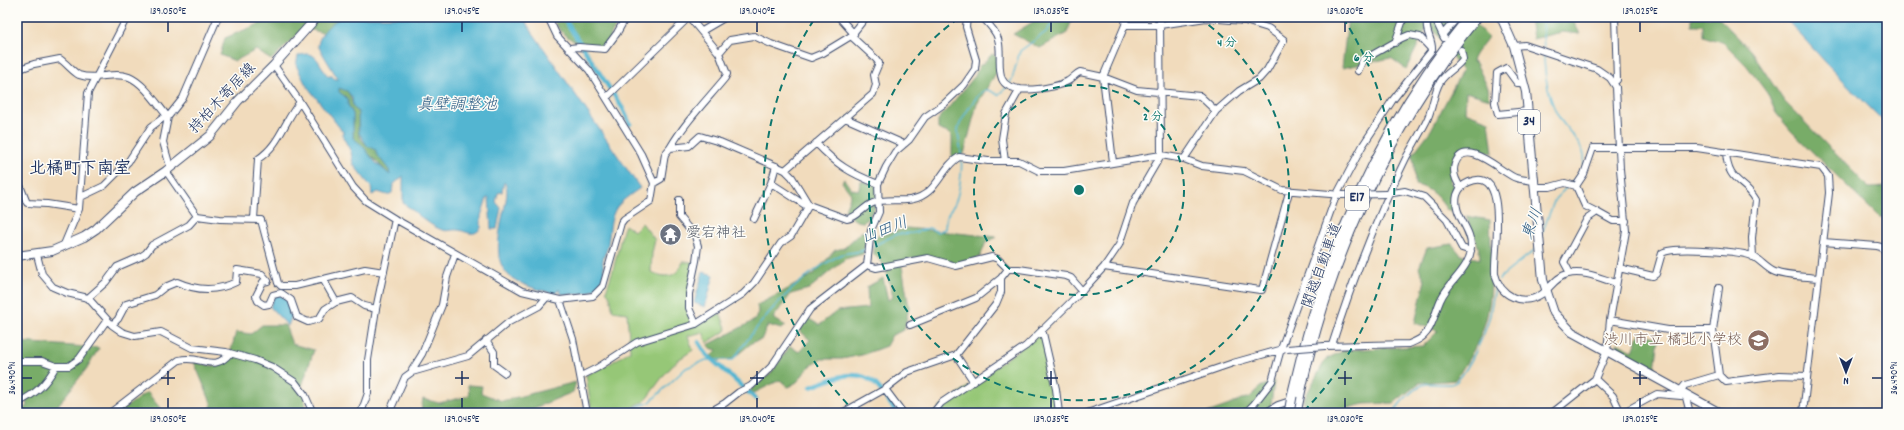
<svg xmlns="http://www.w3.org/2000/svg" width="1904" height="430" font-family="Dekko,'Klee One',sans-serif">
<rect width="100%" height="100%" fill="#fdfcf7"/>
<filter id="ink" filterUnits="userSpaceOnUse"><feTurbulence type="fractalNoise" baseFrequency=".025" numOctaves="2"/><feDisplacementMap in="SourceGraphic" scale="8" xChannelSelector="R" yChannelSelector="G"/><feConvolveMatrix kernelMatrix="1 2 1 2 8 2 1 2 1" color-interpolation-filters="sRGB"/></filter>
<filter id="wash" filterUnits="userSpaceOnUse"><feTurbulence type="fractalNoise" baseFrequency=".012" numOctaves="4" result="noise"/><feDisplacementMap in="SourceGraphic" scale="16" xChannelSelector="R" yChannelSelector="G"/><feGaussianBlur stdDeviation="0.9" result="paint"/><feColorMatrix in="noise" values="0 0 0 0 0 0 0 0 0 0 0 0 0 0 0 0 0 1.4 0 .05"/><feComposite in="paint" operator="in"/></filter>
<g filter="url(#wash)">
<rect width="100%" height="100%" fill="#f1dbbc"/>
<path fill="#96c777" stroke="#587b6a" d="M642,223L655,240L652,253L651,272C665,278 676,279 683,262H694L686,307L688,315L695,326L720,313L727,330L707,343L703,332L688,336L693,350L678,360L664,375L644,402L640,403L627,411L592,413L586,375L606,366L630,351L627,313L613,311L610,296L606,291L613,270L623,230L625,225L634,231Z
M1042,333L1058,413H935L940,407Z"/>
<path fill="#78ac68" stroke="#4a6e63" d="M276,17H342L335,21L323,33L305,28L271,60L256,50L235,61L220,55L225,38Z
M553,17H621L604,47C583,48 559,38 553,17Z
M1041,17H1073L1067,33L1040,48L1013,34Z
M1348,17H1468L1488,37C1483,45 1475,52 1472,61L1476,63L1488,88L1490,99L1466,92L1465,112L1489,121L1493,153L1463,147L1454,156L1450,182L1456,189L1453,199L1454,211L1447,210C1439,198 1430,187 1415,185L1414,163L1412,155L1431,130L1462,71L1429,23L1406,69L1391,58L1342,68Z
M1530,17H1571L1580,34L1562,32L1533,39Z
M1692,17H1718L1751,51L1784,101L1869,188L1887,187V217H1879L1792,132L1776,113L1767,93L1747,66L1724,43L1703,36V25H1692Z
M992,54L997,57L998,70L977,104L964,154L952,159V137L948,133L938,129V120L975,76L979,66L983,64Z
M339,88C350,88 350,97 353,105C354,108 357,110 358,113C359,120 357,128 359,135C363,145 368,144 375,149C380,153 391,169 390,175L353,138V114L348,105L346,97L338,92Z
M844,179L851,189L859,190L860,181L876,185C878,201 875,211 864,222C855,222 849,217 845,209L851,194L842,182Z
M1466,216L1490,220C1491,250 1494,286 1487,315C1482,338 1468,361 1455,380L1419,383L1394,403L1364,404L1332,412L1303,413L1304,399L1326,359L1345,350L1423,346L1438,331L1415,323L1425,280L1419,268L1427,248L1452,244L1461,255L1480,259C1480,244 1471,230 1466,216Z
M907,228L997,237L986,242L980,257L957,265L924,256L901,261L909,307L904,330L892,335L886,346L862,355L842,359H821L808,368L797,382L788,387L780,380L754,393L750,390L772,372L790,346L799,352L810,340L799,330L808,318L819,325L837,311L868,308L867,287L883,278L888,300L893,297L885,266L874,254V237Z
M868,231L863,254L845,259L809,289L791,294L773,318L786,326L781,329L768,325L761,340L753,342L732,359L718,361L711,356L717,350L710,348L708,345L755,320L758,312L757,305L779,294L814,274L835,250L844,248L861,232Z
M262,325H285L292,344L314,350L301,389L304,393L306,413H208L212,405L194,362L218,367C231,358 232,346 236,332L251,334Z
M1640,333L1659,338L1655,369L1618,352L1617,343L1633,351Z
M20,342L99,348L87,368L52,413H17L27,406L19,372Z
M1274,381L1270,413H1207L1232,404L1241,399L1249,398L1260,387Z
M576,382L573,392L522,413H409V410L421,412L423,399L439,403L469,396L468,385L482,386L481,393L502,401Z
M147,392L164,413H118Z"/>
<path fill="#52b5d1" stroke="#367298" fill-rule="evenodd" d="M342,17H522L640,188C632,194 620,201 615,210C609,222 610,236 607,249C606,253 603,256 603,260C602,264 604,268 604,272C601,296 579,295 561,294L559,289L555,294C510,282 491,276 501,224C502,216 505,208 506,200C507,194 508,187 504,182L502,192L498,193L496,202L501,208L497,229H491L489,198H487L481,216V228C473,238 467,231 458,230C453,229 447,232 442,230C428,225 416,212 403,203V176L393,185L392,193L387,195L378,192L372,195L371,187L353,164L351,152L343,137V132L306,85L296,65L298,56C316,49 318,62 327,75L330,77L331,75L335,79H338L318,46C319,33 332,22 342,17ZM339,88L347,91L352,97L353,106L358,112L359,133L368,147H371L376,150V153L389,170L390,175L375,162L362,145L353,138V114L348,105V99L339,92Z
M1784,17H1887V125L1829,66Z
M703,272L714,275L705,307L694,303Z
M280,294L293,305V313L288,326L270,307L274,296Z"/>
<g fill="none" stroke-linecap="round" stroke-linejoin="round">
<path stroke="#52b5d1" stroke-width="1.5" d="M1542,17L1544,50
M1544,54C1544,74 1549,102 1560,119C1567,130 1581,142 1584,155C1586,167 1579,175 1572,182
M1009,84L1012,79L1020,51L1046,32L1057,17
M961,155C961,147 958,138 958,130C959,122 978,91 986,90C990,90 994,93 998,95L1007,87
M1542,233L1555,199L1568,186
M871,247L897,234L913,233L929,228L938,232L945,229C946,214 948,215 955,203C959,195 963,167 961,159
M1499,280L1501,277L1537,248
M627,413L641,405L649,403L686,368L706,360H733C761,319 793,280 838,256C847,251 858,254 867,249
M1394,413C1398,404 1417,384 1427,384C1436,383 1451,387 1457,381C1469,369 1486,332 1490,315C1492,304 1492,295 1497,285"/>
<path stroke="#52b5d1" stroke-width="4.5" d="M563,17L623,109L630,124
M699,342L707,355L756,399
M811,387C830,380 856,366 874,383C883,391 889,403 897,413"/>
</g>
</g>
<g filter="url(#ink)">
<g fill="none" stroke-linecap="round" stroke-linejoin="round">
<defs>
<path id="minor" d="M839,17L854,34
M982,17C988,23 996,31 998,39C1002,52 997,66 1002,79C1009,96 1055,89 1068,81C1072,79 1075,74 1080,72L1103,77L1137,90L1200,96L1216,111
M1125,25H1160L1206,18L1245,21L1268,28L1284,40L1267,70L1259,79L1239,91L1216,111L1184,159
M702,31L726,17
M1443,34L1458,17
M1395,43L1404,17
M1514,46L1525,45L1597,69L1610,78L1616,87L1620,169L1626,231L1610,320L1607,351L1595,379L1552,413
M570,48L579,47L605,49L617,33L626,17
M274,65L300,102L353,187L366,201L395,219L522,291L560,300L593,296L603,286L621,223L624,219L651,201L654,183L641,154L589,70L557,36L548,17
M17,70L34,64L60,59C66,63 73,72 79,75C96,81 113,71 129,77C144,83 157,104 168,117
M1358,71L1363,60L1402,38L1409,35L1420,37L1432,50
M1524,83H1517L1506,68L1497,73L1495,103L1498,114L1528,111
M1614,83L1617,80L1615,17
M607,97L689,17L719,53
M845,118L904,144
M816,143C837,165 850,173 878,184
M670,148C685,122 706,101 725,78L727,74L719,53L730,40L754,36L771,44L811,58L823,53L851,36L866,17
M1726,152C1728,185 1744,178 1756,200L1752,238L1753,257
M1005,161L1002,139L1006,114L1020,89
M1113,162L1103,77L1125,25L1126,17
M171,166L169,163L163,142L168,117L183,98L218,17
M785,170L873,94L876,85L874,75L879,63L876,59L851,36
M166,171L197,216
M17,178L27,203L47,204L79,209
M654,183L661,179L665,154L670,148L689,146L700,136L720,142L785,170L792,177L809,205L847,219C857,218 863,207 873,203C891,196 911,207 929,191C940,182 946,164 959,157L988,161H1019L1039,171H1064L1161,155L1184,159L1202,166L1244,171L1282,190L1342,195
M771,183L808,207
M1576,186L1585,206L1597,212
M1536,187H1550L1565,183L1576,186L1584,174L1593,148H1697L1821,167L1828,176L1829,193L1803,413
M1461,188C1456,181 1452,173 1455,164C1465,135 1503,174 1516,178C1522,180 1529,180 1535,181
M1387,194L1405,191L1424,197L1447,220L1462,248L1471,251
M81,197L104,186L128,162L151,127L163,118L168,117
M679,200V217L695,236L698,246L696,261L689,294V308L696,324
M197,216L220,219L261,220L278,283L281,286H295L365,269L384,272
M254,219L258,159C280,145 284,121 300,102
M754,219L771,183L776,166
M1823,242L1877,246L1881,247L1887,254
M63,247L79,209L88,93L127,17
M37,255L42,274L53,287L67,293L88,298L112,325L122,332L135,336L161,332L192,348L226,352L255,360L272,367L295,382L305,395L313,413
M867,265L876,268L928,258L956,266L992,257L998,259L1008,269H1019L1066,276L1071,278L1082,291
M1104,267L1260,290H1262L1289,192
M1619,268L1653,276L1656,274L1662,253C1673,246 1743,251 1754,257C1761,261 1767,269 1775,272C1787,277 1804,276 1818,278
M1570,273L1564,262L1587,219L1597,212L1613,221H1626
M88,298L106,282L117,267L140,257L146,253L152,245L189,225L197,216
M560,300L573,339L587,413
M336,302L352,298L364,306L376,309
M1610,320L1668,330H1713
M112,325L118,319L126,304L155,295L165,287L177,282C197,291 216,292 236,282L237,270L262,274L268,281L263,282L256,296L258,301L264,305L269,304L273,295L281,293L291,300L297,317L308,322L319,319L325,309L336,302L323,279
M910,325L976,298L1001,278
M1042,329L1056,389L1059,413
M486,340L494,352V365L505,373
M1332,345C1352,282 1377,216 1407,156C1413,145 1420,134 1426,122C1433,109 1433,94 1440,82C1446,72 1456,69 1463,59L1461,50
M1325,346L1409,344C1416,341 1422,339 1427,332C1434,323 1436,309 1441,299C1449,281 1471,268 1471,247C1472,228 1452,215 1457,195C1459,189 1464,184 1469,182C1511,164 1493,256 1495,274C1500,296 1522,307 1542,294C1551,287 1557,276 1568,274C1584,270 1602,279 1616,283
M17,361H42L56,366H69L79,359L107,320
M412,372V370L422,354L442,305L447,277L455,254
M1719,375L1713,330L1719,288
M581,376L597,368L637,342L696,324L743,294L754,283L781,243L791,236L809,205
M1595,379L1613,396L1621,413
M974,382L956,355L996,304L1001,292V278L1008,269
M885,389L903,413
M1680,391L1685,385L1719,375L1726,382L1780,375L1806,376
M17,403C36,394 46,384 56,366
M110,413L179,360C202,354 213,374 230,353
M361,413L368,393V360L376,309L395,219
M389,413L405,377L412,372L468,356L509,322L539,306L546,298
M708,413L725,403L739,392L751,386L771,367L810,309L867,265L871,230L879,212L878,184L886,167L895,152L909,140L925,117L944,104L964,85L975,69L976,60L966,27L967,17
M842,413L885,389L907,372L956,355
M933,413L941,403L1026,346L1082,291L1104,267L1119,245L1133,203L1161,155L1160,17
M1087,413L1233,363L1283,349
M1245,413L1254,404L1272,381L1281,349L1336,196L1363,145L1392,101L1432,50C1433,40 1425,32 1427,22L1431,20L1436,21L1444,38
M1265,413L1278,405L1287,402L1292,405
M1622,413L1657,394L1681,396L1685,394L1690,413"/>
<path id="major" d="M1501,17L1514,46L1526,92L1543,280L1554,313L1572,332L1720,413
M17,256L52,251L84,237L96,229L135,192L166,171L210,136L238,101L274,65L317,17"/>
<path id="highway" d="M1292,396C1323,258 1379,127 1469,17
M1296,413C1324,269 1384,131 1477,17"/>
</defs>
<use href="#minor" stroke="#3b496c" stroke-width="8"/>
<use href="#major" stroke="#3b496c" stroke-width="10"/>
<use href="#highway" stroke="#3b496c" stroke-width="11"/>
<use href="#minor" stroke="#fff" stroke-width="6"/>
<use href="#major" stroke="#fff" stroke-width="8"/>
<use href="#highway" stroke="#fff" stroke-width="9"/>
<defs>
<path id="minor-bridge" d="M1342,195L1386,194
M1287,349L1325,346"/>
<path id="highway-bridge" d="M1289,413L1292,396"/>
</defs>
<use href="#minor-bridge" stroke="#3b496c" stroke-width="8" stroke-linecap="butt"/>
<use href="#highway-bridge" stroke="#3b496c" stroke-width="11" stroke-linecap="butt"/>
<use href="#minor-bridge" stroke="#fff" stroke-width="6"/>
<use href="#highway-bridge" stroke="#fff" stroke-width="9"/>
</g>
</g>
<path fill="none" stroke="#1b2f5e" stroke-width="1.5" d="M168,22V32M462,22V32M757,22V32M1051,22V32M1345,22V32M1640,22V32M168,371V385M462,371V385M757,371V385M1051,371V385M1345,371V385M1640,371V385M22,378H32M161,378H175M455,378H469M750,378H764M1044,378H1058M1338,378H1352M1633,378H1647M1872,378H1882M168,398V408M462,398V408M757,398V408M1051,398V408M1345,398V408M1640,398V408"/>
<g fill="none" stroke="#0f766e" stroke-width="2" stroke-dasharray="7 5">
<circle cx="1079" cy="190" r="105"/>
<path d="M1199 18A210 210 0 1 1 959 18"/>
<path d="M856 413A315 315 0 0 1 815 18M1343 18A315 315 0 0 1 1302 413"/>
</g>
<defs>
<symbol id="temple-disc" viewBox="-11 -11 22 22"><circle r="9.5" fill="#6b7280" stroke="#fdfcf7"/><path d="M0-6L5-2H3V0L6.5 2.5H4V6H1.5V3h-3V6H-4V2.5H-6.5L-3 0V-2H-5Z" fill="#fff"/></symbol>
<symbol id="school-disc" viewBox="-11 -11 22 22"><circle r="9.5" fill="#8d6e63" stroke="#fdfcf7"/><path d="M0-5L7-2L0 1L-7-2ZM-4 1L0 2.5L4 1V4Q0 6-4 4Z" fill="#fff"/></symbol>
</defs>
<g fill-rule="evenodd">
<use href="#temple-disc" x="658" y="222" width="25" height="25"/>
<use href="#school-disc" x="1746" y="328" width="25" height="25"/>
</g>
<g text-anchor="middle" dominant-baseline="central" stroke-width="3" stroke-linejoin="round" paint-order="stroke">
<g fill="#fdfcf7" stroke="#5f6c8c" stroke-width="1">
<rect x="1518" y="110" width="22" height="24" rx="3"/>
<rect x="1345" y="186" width="24" height="24" rx="3"/>
</g>
<g font-size="14" font-weight="bold" fill="#1b2f5e">
<text x="1529" y="122">34</text>
<text x="1357" y="198">E17</text>
</g>
<g font-size="15" fill="#1b2f5e" stroke="#fdfcf7">
<text transform="translate(223 99) rotate(-47)">持柏木寄居線</text>
<text transform="translate(1323 266) rotate(-70)">関越自動車道</text>
</g>
<g font-size="15" fill="#5b616d" stroke="#fdfcf7" text-anchor="start">
<text x="686" y="234">愛宕神社</text>
</g>
<g font-size="15" fill="#785e54" stroke="#fdfcf7" text-anchor="end">
<text x="1742" y="341">渋川市立 橘北小学校</text>
</g>
<g font-size="16" font-style="italic" fill="#2e5e86" stroke="#fdfcf7">
<text x="457" y="105">真壁調整池</text>
<text transform="translate(1533 224) rotate(-69)">東川</text>
<text transform="translate(885 231) rotate(-21)">山田川</text>
</g>
<g font-size="17" font-weight="bold" fill="#1b2f5e" stroke="#fdfcf7">
<text x="80" y="170">北橘町下南室</text>
</g>
</g>
<circle cx="1079" cy="190" r="6" fill="#0f766e" stroke="#fdfcf7" stroke-width="2"/>
<g font-size="12" text-anchor="middle" font-weight="bold" fill="#0f766e" stroke="#fdfcf7" stroke-width="3" stroke-linejoin="round" paint-order="stroke">
<text x="1227" y="46">4 分</text>
<text x="1364" y="61">6 分</text>
<text x="1153" y="120">2 分</text>
</g>
<rect width="1904" height="430" fill="none" stroke="#fdfcf7" stroke-width="44"/>
<g transform="translate(1846 372) rotate(180)" stroke="#fdfcf7" stroke-width="3" paint-order="stroke">
<path d="M0-3L7 15L0 10L-7 15Z" fill="#1b2f5e"/>
<text y="-6" font-size="11" font-weight="bold" text-anchor="middle" fill="#1b2f5e">N</text>
</g>
<rect x="22" y="22" width="1860" height="386" fill="none" stroke="#1b2f5e" stroke-width="1.5"/>
<g font-size="10" text-anchor="middle" fill="#1b2f5e">
<text x="168" y="14">139.050°E</text>
<text x="462" y="14">139.045°E</text>
<text x="757" y="14">139.040°E</text>
<text x="1051" y="14">139.035°E</text>
<text x="1345" y="14">139.030°E</text>
<text x="1640" y="14">139.025°E</text>
<text transform="translate(1893 378) rotate(-90)" y="4">36.490°N</text>
<text transform="translate(11 378) rotate(-90)" y="4">36.490°N</text>
<text x="168" y="422">139.050°E</text>
<text x="462" y="422">139.045°E</text>
<text x="757" y="422">139.040°E</text>
<text x="1051" y="422">139.035°E</text>
<text x="1345" y="422">139.030°E</text>
<text x="1640" y="422">139.025°E</text>
</g>
</svg>
